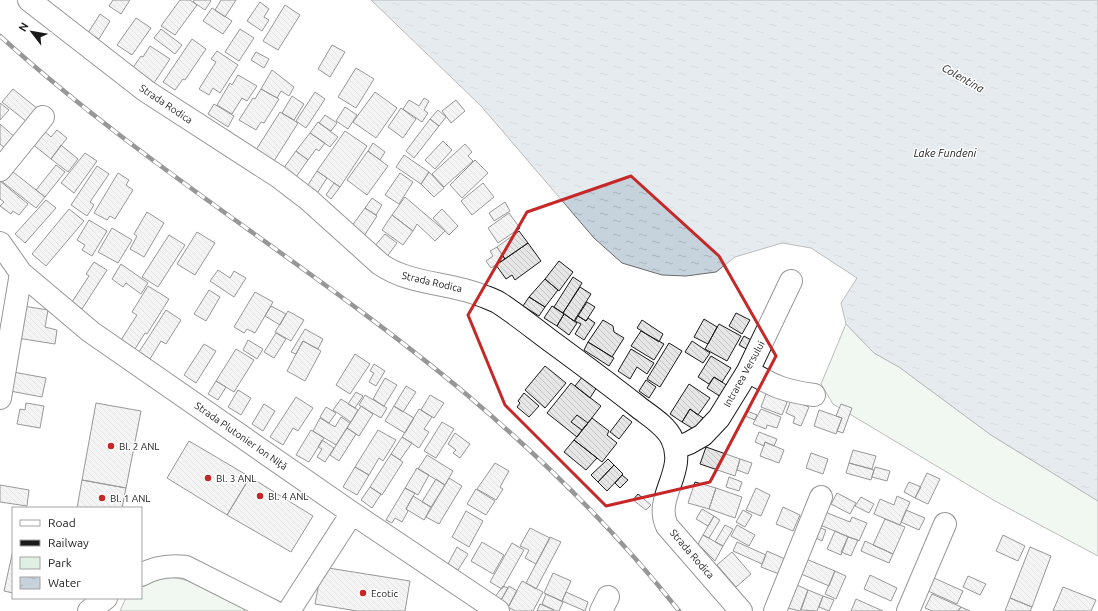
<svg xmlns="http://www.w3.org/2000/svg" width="1098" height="611" font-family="Ubuntu,sans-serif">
<defs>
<pattern id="water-ripples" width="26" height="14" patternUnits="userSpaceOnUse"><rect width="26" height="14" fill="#c6d2dc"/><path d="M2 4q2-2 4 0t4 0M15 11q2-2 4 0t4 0" fill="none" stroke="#aab4bc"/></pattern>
<pattern id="building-back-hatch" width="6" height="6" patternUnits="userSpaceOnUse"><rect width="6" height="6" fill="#e6e6e6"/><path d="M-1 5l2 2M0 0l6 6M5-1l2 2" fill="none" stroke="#c5c5c5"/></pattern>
</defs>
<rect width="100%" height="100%" fill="#fff"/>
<path fill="#e0efe3" stroke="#6a6a6a" d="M846,324L874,353L899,367L991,435L1098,501V556L995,501L833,404L821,384Z
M168,577C196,579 220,596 245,609L244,611H120L126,598H141V585Z"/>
<path fill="url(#water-ripples)" stroke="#6a6a6a" d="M371,0H1098V501L991,435L899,367L874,353L846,324L841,303L857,278L811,248L782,243L735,257L716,272L686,276L662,275L622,263L594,238L481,106Z"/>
<path fill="url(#building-back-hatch)" stroke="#1a1a1a" d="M113,0H130L121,14L109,6Z
M180,0H190L197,5L175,35L161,26Z
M194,0H210L211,1L205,10L193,2Z
M221,0H236L225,17L215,10Z
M260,2L269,9L264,17L269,20L262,31L247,21Z
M285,5L300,15L278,50L263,41Z
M212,8L232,21L223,34L203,21Z
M100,14L110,21L99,39L88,33Z
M136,18L151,28L132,55L117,45Z
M161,29L182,45L175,54L154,38Z
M240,29L254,38L239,61L225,52Z
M192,39L206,49L185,80L183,79L175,90L163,82Z
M332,45L345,52L330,77L318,69Z
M150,46L170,59L154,83L132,69L141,56L143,57Z
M217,51L238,65L220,93L213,88L209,95L199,89L216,62L211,59Z
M256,52L269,59L264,68L251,60Z
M356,68L374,79L356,108L338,97Z
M272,70L294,87L289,96L281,91L277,98L261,89Z
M238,75L257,86L247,101L242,98L232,114L217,105L230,83L232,85Z
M13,89L38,109L27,122L2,102Z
M261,89L279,99L264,123L261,122L256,130L239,120L253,98L255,99Z
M315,92L325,99L306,128L296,121Z
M375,92L397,108L376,138L353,122Z
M292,96L304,104L294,120L282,113Z
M424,98L429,101L424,110L428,113L422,122L403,109L409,100L419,106Z
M456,100L465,111L451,123L442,111Z
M0,103L9,110L0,120Z
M214,104L234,116L228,127L208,114Z
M345,107L357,115L348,129L336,121Z
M401,108L416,119L403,138L388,127Z
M438,110L446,117L439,126L430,119Z
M280,112L298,123L274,161L256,150Z
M325,115L337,123L331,131L319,123Z
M430,119L439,126L414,158L406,151Z
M318,122L338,137L330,147L310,133Z
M0,124L16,138L7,150L0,144Z
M42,129L51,137L57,130L67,138L51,159L31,143Z
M345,131L367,146L340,187L317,171Z
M310,133L325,143L319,151L316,149L308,160L296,151Z
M443,141L452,150L435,169L425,160Z
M373,143L385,152L380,160L368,151Z
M465,144L472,152L468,156L473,161L444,187L432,174Z
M61,145L78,159L68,172L51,159Z
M296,151L308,160L296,177L283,169Z
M368,151L388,166L367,195L347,180Z
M85,153L97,161L74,193L61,183Z
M404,155L429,172L421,184L396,167Z
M475,160L488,173L462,198L450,185Z
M56,165L65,172L45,197L36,190Z
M97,166L109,174L90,202L94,205L87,216L71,205Z
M8,168L45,197L36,208L0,180Z
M317,171L327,178L316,195L306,188Z
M429,172L444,188L434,197L421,184Z
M118,173L129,180L126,185L133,190L115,219L110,216L107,220L94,213Z
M400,173L413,182L399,204L385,195Z
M0,181L28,204L19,215L13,211L11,214L0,206L4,202L0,199Z
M334,183L340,187L331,199L326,195Z
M483,183L494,197L472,215L461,201Z
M405,197L445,231L435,241L417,224L413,231L392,215Z
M372,198L382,205L376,215L365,208Z
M46,200L56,208L25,243L15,234Z
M505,202L510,211L494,221L489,213Z
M365,208L377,216L364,236L351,227Z
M69,209L84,221L46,266L32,254Z
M442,209L458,226L449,235L433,218Z
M147,212L164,223L144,257L130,249L137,236L134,234Z
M509,213L520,228L498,243L488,228Z
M392,215L413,231L403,245L382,230Z
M89,220L107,231L92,256L82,250L85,245L77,240Z
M112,228L132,240L118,263L98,252Z
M519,231L528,243L505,259L497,247Z
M197,232L215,243L195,275L177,264Z
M385,234L397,243L386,258L373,248Z
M169,235L185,245L158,287L142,277Z
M528,243L541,261L515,280L512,275L506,279L496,265Z
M497,247L505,259L491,268L486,261L493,256L490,251Z
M559,261L573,272L559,291L545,279Z
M94,262L107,270L82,309L72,302L89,276L86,274Z
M121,264L148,283L141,294L126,283L123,287L112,279Z
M218,270L230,278L234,271L246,278L234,297L210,281Z
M573,277L582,283L563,313L554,307Z
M545,279L558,290L545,307L529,297Z
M148,286L169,299L147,334L145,333L135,349L121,340L137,315L132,312Z
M580,287L591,294L574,321L563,313Z
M209,290L220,297L206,321L194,314Z
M255,292L273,302L255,333L247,329L244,333L234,327Z
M529,297L545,307L539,316L523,306Z
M587,302L595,307L586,321L578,316Z
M23,306L48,310L45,327L57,330L55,344L17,338Z
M271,306L286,314L280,325L265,316Z
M552,306L564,314L557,326L544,318Z
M166,310L181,320L166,344L161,341L150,359L139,352Z
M288,311L304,320L291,341L275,332Z
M736,313L750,320L742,334L729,326Z
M564,314L577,323L569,335L557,326Z
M578,316L586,321L588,318L595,323L584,340L575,334L581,324L575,321Z
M704,319L717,327L708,344L694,337Z
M603,320L613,326L614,332L624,338L612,357L588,342Z
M642,320L663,334L659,342L637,328Z
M719,324L741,336L727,361L705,349Z
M305,329L323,339L318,349L303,341L296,354L291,352Z
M641,331L664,344L654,360L631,346Z
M276,333L286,339L274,358L264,352Z
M744,336L755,342L750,351L739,345Z
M248,340L263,349L257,359L243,350Z
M303,341L321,351L305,381L287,371Z
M692,341L710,353L703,363L685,352Z
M588,342L614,358L609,366L584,350Z
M669,343L682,351L660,387L647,379Z
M204,344L216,351L196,383L184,375Z
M236,349L254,360L234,392L216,381Z
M631,349L654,363L647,374L637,367L630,379L618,371Z
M355,354L370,364L350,394L336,385Z
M711,356L731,368L722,382L714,377L709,384L698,377Z
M374,364L385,371L376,386L369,382L374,373L370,371Z
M545,366L566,383L545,408L525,390Z
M13,372L46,378L42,397L10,391Z
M583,376L597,387L590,398L575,386Z
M714,377L728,386L721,397L707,388Z
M385,378L397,385L384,406L373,399Z
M646,380L656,387L649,398L639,391Z
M216,381L226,387L218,400L208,394Z
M571,383L601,406L577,437L547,413Z
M689,384L710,398L698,415L690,409L682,422L670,414Z
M406,386L416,392L403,412L394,406Z
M238,390L251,398L241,415L228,407Z
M767,391L788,400L782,415L761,407Z
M356,392L363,396L355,408L348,404Z
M524,393L539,406L529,417L517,407L520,403L518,401Z
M365,395L387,408L381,418L359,405Z
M430,395L444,403L434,418L421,410Z
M296,397L313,408L298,431L293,428L283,445L270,437Z
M341,399L358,410L351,422L333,410Z
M791,400L809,407L801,426L793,423L795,417L786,413Z
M26,403L44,406L40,428L17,424L20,409L25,410Z
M96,403L141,411L126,488L82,480Z
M264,404L275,411L263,431L252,424Z
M841,404L852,408L843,433L837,431L842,418L836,416Z
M361,406L373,414L359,436L347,428Z
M394,406L414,418L405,433L385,421Z
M326,407L336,413L329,423L320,417Z
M419,409L432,417L424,429L429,432L419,448L402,437Z
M690,409L703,418L695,430L682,422Z
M761,409L781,417L777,428L767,425L766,429L753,424Z
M819,410L842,418L836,434L814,426Z
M747,411L757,415L755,420L745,416Z
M577,415L588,423L582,430L571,422Z
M623,415L632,422L619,439L610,432Z
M341,417L350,423L336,445L313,431L320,418L335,427Z
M592,418L609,431L607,435L617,443L602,462L574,440Z
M442,422L454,429L436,458L424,451Z
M347,428L356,434L339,461L330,455Z
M311,430L324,438L309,462L296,455Z
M378,430L396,440L383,461L379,458L369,475L355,467Z
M759,432L777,439L774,446L765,442L764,446L755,442Z
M455,433L470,444L460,458L453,453L456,450L448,444Z
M402,437L412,443L400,460L391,454Z
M322,440L334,448L325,462L317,457L322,449L318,447Z
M574,440L597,458L586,470L564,452Z
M189,441L250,477L227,515L167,478Z
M765,442L784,450L779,463L760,456Z
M706,447L740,459L735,476L700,464Z
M853,450L876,456L872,469L849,463Z
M811,453L828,459L823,474L806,468Z
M391,454L403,462L382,495L370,487Z
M427,455L453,471L445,485L418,469Z
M608,459L614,465L598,482L591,475Z
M740,459L752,463L748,474L737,470Z
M495,463L509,471L500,487L503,489L496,500L477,489Z
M849,463L874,470L871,480L846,473Z
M614,465L623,474L607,491L598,482Z
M355,467L369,475L357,495L343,487Z
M875,467L890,471L887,481L872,477Z
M417,468L429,475L418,495L405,488Z
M927,473L940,479L928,504L915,498Z
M622,475L628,480L620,488L615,483Z
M250,477L313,516L291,552L227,515Z
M729,477L742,482L739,491L726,487Z
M449,478L462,486L439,524L426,517Z
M436,479L445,485L431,507L422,502Z
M82,480L126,488L122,508H77Z
M695,482L716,488L709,509L688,503Z
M909,482L921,487L915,498L904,492Z
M0,485L29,490L27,506L0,502Z
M370,487L381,494L372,508L361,500Z
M405,488L415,493L406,509L408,511L402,522L395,518L392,523L386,520Z
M716,488L742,497L735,518L709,509Z
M756,488L770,495L761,516L746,510Z
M476,489L495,501L486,515L467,504Z
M837,493L856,503L850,514L831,504Z
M638,494L651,505L646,510L633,500Z
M413,496L431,507L424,520L406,509Z
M897,496L910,502L900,525L874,514L880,499L894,505Z
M861,497L874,504L869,513L855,506Z
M783,507L800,515L793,531L776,524Z
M702,509L714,516L708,526L696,519Z
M743,510L752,515L745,527L736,522Z
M906,510L925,518L919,530L901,522Z
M466,511L483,521L469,547L452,537Z
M825,512L850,522L852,517L867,523L859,541L820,525Z
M714,516L720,520L709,538L703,535Z
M885,519L905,527L893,554L873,545Z
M725,525L733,529L723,546L715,542Z
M737,525L755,535L749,546L731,536Z
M818,527L826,530L822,541L814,537Z
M530,528L550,538L536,564L525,558L529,550L520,546Z
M835,531L848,537L841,555L827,549Z
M703,535L723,546L715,561L698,544Z
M1003,535L1025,546L1018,561L996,551Z
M550,537L561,542L536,589L526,583Z
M848,537L858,540L851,556L841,552Z
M865,541L893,554L889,563L861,551Z
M482,542L504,555L493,574L471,561Z
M737,542L766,555L762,564L733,551Z
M512,543L524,550L502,589L490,582Z
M457,547L468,554L458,570L448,564Z
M1030,547L1051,556L1032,607L1010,598Z
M13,550V593L4,591Z
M767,551L785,559L779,574L761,567Z
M732,552L751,574L736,587L717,565Z
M806,559L835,571L829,586L799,573Z
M322,567L410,581L405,611H357L315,604Z
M835,571L846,576L836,599L825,594Z
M553,573L571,581L562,601L544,593Z
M870,575L897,588L891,601L864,589Z
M968,576L986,584L980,595L963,587Z
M934,578L963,591L957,604L928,591Z
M522,581L543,592L533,611H515L508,607Z
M797,585L808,590L800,611L788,608Z
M503,586L508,588L500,602L494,598Z
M509,586L517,591L509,606L500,602Z
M1063,587L1096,600L1091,611H1053Z
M808,590L823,596L817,611L801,610Z
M566,592L588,602L585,611L562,601Z
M546,594L563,602L559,611H553L554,610L542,604Z
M932,594L961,607L958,611H932L925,608Z
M823,596L834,600L829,611L819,607Z
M1010,598L1032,607L1030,611H1005Z
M856,599L883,611H851Z
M540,604L554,610L553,611H537Z
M961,607L970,611H958Z"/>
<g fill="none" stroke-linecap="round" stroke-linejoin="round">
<defs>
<path id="minor" d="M29,0L146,91L279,177L309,200L380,264C410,285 449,282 483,296C488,298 494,300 499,303C516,314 532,327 548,339C578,361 608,383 637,406C648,415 666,425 672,439C688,471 653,497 667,526L741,611
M0,170L43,117
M0,243L21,273L91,332L352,513L498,611
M748,371C773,386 784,391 814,395
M0,398L21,273
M676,448L689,443L703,435L719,418L748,371L791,281
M141,575C155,567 170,565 186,567L273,611
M289,611L352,513
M601,611L608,597
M775,611L821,497
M908,611L945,524"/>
<path id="major" d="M89,611L106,598"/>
</defs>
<use href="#minor" stroke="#1a1a1a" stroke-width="24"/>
<use href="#major" stroke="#1a1a1a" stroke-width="24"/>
<use href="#minor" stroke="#fff" stroke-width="22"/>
<use href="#major" stroke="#fff" stroke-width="22"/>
<defs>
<path id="rail" d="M0,36C145,168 316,268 466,394C544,460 616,531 679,611"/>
</defs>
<use href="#rail" stroke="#1a1a1a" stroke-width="4.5"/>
<use href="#rail" stroke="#fff" stroke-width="3" stroke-dasharray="9" stroke-linecap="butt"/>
</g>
<path d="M0 0H1098V611H0ZM631,176L719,256L776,356L710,482L606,506L505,405L468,315L527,212Z" fill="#fff" fill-opacity=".55" fill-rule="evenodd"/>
<path fill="none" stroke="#c62828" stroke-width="3" stroke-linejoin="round" d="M631,176L719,256L776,356L710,482L606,506L505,405L468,315L527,212Z"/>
<g fill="#c62828" stroke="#fff" stroke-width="1.5">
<circle cx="111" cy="446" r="4"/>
<circle cx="208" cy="478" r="4"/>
<circle cx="260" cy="496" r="4"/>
<circle cx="102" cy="498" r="4"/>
<circle cx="363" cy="593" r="4"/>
</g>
<g text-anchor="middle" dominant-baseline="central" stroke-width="3" stroke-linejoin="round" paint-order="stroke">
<g font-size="10" fill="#1a1a1a" stroke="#fff">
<text transform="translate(166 104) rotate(34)">Strada Rodica</text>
<text transform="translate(432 282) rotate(13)">Strada Rodica</text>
<text transform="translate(744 374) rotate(-61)">Intrarea Versului</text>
<text transform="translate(241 436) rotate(35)">Strada Plutonier Ion Niță</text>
<text transform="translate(692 554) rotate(49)">Strada Rodica</text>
</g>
<g font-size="10" fill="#1a1a1a" stroke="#fff" text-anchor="start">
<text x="119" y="446">Bl. 2 ANL</text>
<text x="216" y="478">Bl. 3 ANL</text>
<text x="268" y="496">Bl. 4 ANL</text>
<text x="110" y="498">Bl. 1 ANL</text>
<text x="371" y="593">Ecotic</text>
</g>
<g font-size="11" font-style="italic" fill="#1a1a1a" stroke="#fff">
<text transform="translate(963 78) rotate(30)">Colentina</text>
<text x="945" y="153">Lake Fundeni</text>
</g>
</g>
<rect x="12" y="507" width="130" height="92" fill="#ffffff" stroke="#a3a3a3"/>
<rect x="20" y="520" width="20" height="6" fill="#ffffff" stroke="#a3a3a3"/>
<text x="48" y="527" font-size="12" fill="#1a1a1a">Road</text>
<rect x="20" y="540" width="20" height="6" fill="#1a1a1a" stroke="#a3a3a3"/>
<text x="48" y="547" font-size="12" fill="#1a1a1a">Railway</text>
<rect x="20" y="557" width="20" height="12" fill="#e0efe3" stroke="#a3a3a3"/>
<text x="48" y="567" font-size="12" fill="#1a1a1a">Park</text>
<rect x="20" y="577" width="20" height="12" fill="url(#water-ripples)" stroke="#a3a3a3"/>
<text x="48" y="587" font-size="12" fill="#1a1a1a">Water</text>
<g transform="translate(32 32) rotate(301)" stroke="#ffffff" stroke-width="3" paint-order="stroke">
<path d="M0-3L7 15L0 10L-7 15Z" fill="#1a1a1a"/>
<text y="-6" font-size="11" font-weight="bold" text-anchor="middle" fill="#1a1a1a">N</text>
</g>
</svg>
